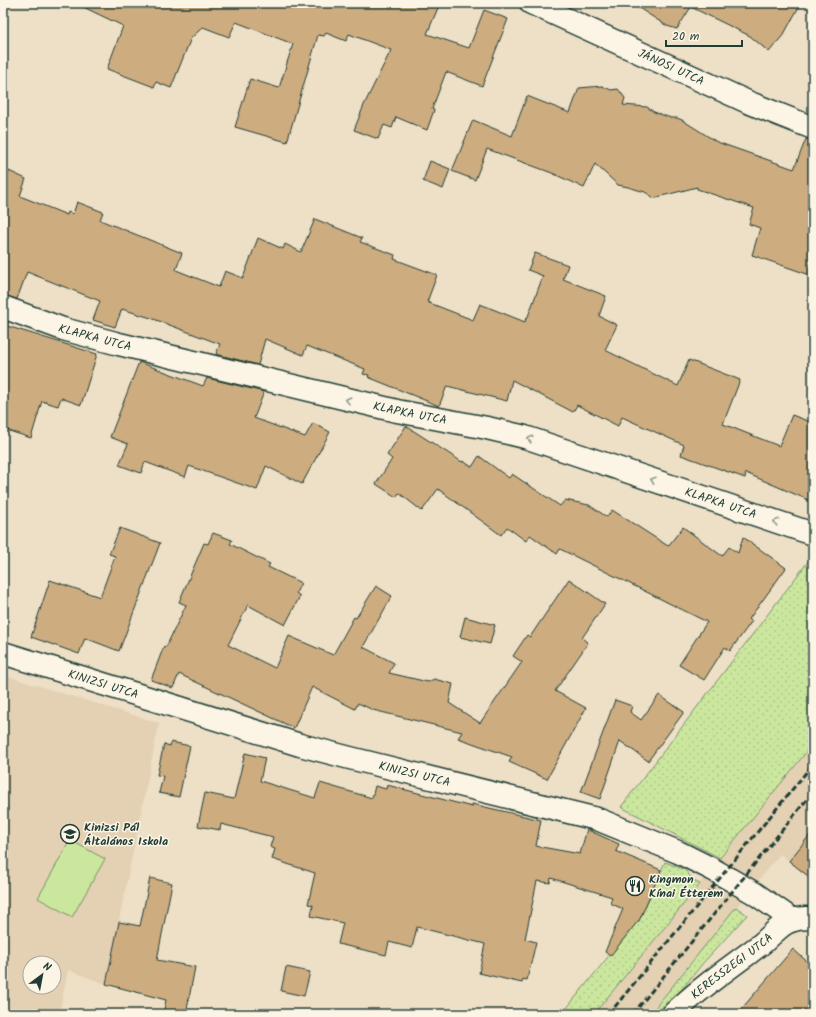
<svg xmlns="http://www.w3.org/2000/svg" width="816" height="1017" font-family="Kalam,sans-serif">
<defs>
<pattern id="grass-dots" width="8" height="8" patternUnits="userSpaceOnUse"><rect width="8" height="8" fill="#cbe79e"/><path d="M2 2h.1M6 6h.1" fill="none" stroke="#aec789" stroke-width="1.8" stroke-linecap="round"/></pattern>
</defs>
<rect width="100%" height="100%" fill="#eedfc7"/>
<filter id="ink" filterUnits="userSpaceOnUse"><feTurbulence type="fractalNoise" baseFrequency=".025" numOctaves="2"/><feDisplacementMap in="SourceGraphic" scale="8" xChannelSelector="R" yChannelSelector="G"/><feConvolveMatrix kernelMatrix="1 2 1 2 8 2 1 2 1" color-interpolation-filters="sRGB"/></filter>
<g filter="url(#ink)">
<path fill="#e4d0b2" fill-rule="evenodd" d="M3,675L159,723L106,984L68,970L59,1014H3ZM30,963H54V987H30Z
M813,744V831L789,861L780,854L649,1014H594Z"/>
<path fill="url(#grass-dots)" stroke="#759269" d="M813,555V744L720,858L621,807Z
M665,862L685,870L694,881L700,884L594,1014H562L641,916Z
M736,907L747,915L703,963L662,1014H650Z"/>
<path fill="#cbe79e" stroke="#759269" d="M70,840L105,859L72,917L38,898Z"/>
<path fill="#cdac80" stroke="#1f3d34" d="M75,3H440L427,34L469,48L484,10L508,19L482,86L446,72L432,109L434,110L427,130L396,117L392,128L384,125L378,139L354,130L364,105L391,50L349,34L346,41L326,33L324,36L318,35L287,142L235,127L250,79L279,88L293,44L236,22L229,37L203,27L191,38L171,88L156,82L154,87L107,69L123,26Z
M631,3H801L784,34L769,52L750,36L691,7L677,29L667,26Z
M602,86L611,90L618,89L625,98L623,105L647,107L654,112L671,118H677L682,120L717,142L794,169L806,139L813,140V276L752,255L760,228L749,224L754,208L697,189V187L654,198L645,192L628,187L618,185L595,164L584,188L552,173L487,149L475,180L452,171L473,120L512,136L527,96L570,113L579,88Z
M430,161L450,169L443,189L423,181Z
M9,171L26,179L20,196L67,215L68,212L73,214L77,202L103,212L100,220L182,253L176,270L219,287L225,271L243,278L258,238L283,249L285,244L301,252L315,219L362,238L360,242L395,255L394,259L437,275L427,302L473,320L480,304L525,322L526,318L527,319L543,276L528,270L535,253L568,265L563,279L606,296L599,316L617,325L605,350L678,386L689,360L740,380L723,424L779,446L792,415L813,423V502L746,473L745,478L681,455L684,445L622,417L618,426L577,405L573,412L512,380L507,401L447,386L439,406L368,377L369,375L363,374L365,369L307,346L303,355L265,339L258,365L216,354L220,344L151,318L122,309L115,327L93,320L100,301L27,272L17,299L3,295V186Z
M3,320L8,322L7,326L97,354L81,405L61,398L58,406L42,401L31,438L3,429Z
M139,362L203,386L207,378L260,391L264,392L254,418L305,437L313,423L330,432L302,484L266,466L257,490L189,466L185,477L145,462L141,473L119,465L128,444L110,437Z
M406,426L462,462L463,461L472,467L479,456L509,478L512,474L560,506L565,500L589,505L607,517L612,510L668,546L683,527L722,556L729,547L738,553L743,537L786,568L749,619L752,621L730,651L725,647L704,680L679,665L707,622L560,549L557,554L530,535L526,541L507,527L501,535L438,489L422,511L399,493L396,497L376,484L392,459L387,455Z
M120,528L160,543L119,651L85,638L79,654L31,637L50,580L100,597L115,556L109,554Z
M213,533L232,540L230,544L270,564L268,567L301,583L296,593L300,596L285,625L248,605L228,645L275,668L289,636L333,655L354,617L356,618L376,586L392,596L363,647L394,663L389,673L428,682L434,679L453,684L449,703L480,723L522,662L513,656L527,635L530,637L569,579L605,604L582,638L588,643L555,691L586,708L547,779L509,762L512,757L458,738L462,732L373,710L358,703L355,709L312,687L294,728L179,674L173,688L151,680L164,646L166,647L186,605L179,602L204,543L208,544Z
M465,617L495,625L490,644L460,637Z
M659,695L684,712L648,761L620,741L600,799L581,792L615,700L632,706L630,712L641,720Z
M171,742L190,746L179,797L159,793L163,776L157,775L164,744L170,746Z
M245,753L265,758L260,781L315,798L320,783L372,798L375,786L386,789L387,785L472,807V804L541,820L536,846L580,854L587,829L588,830L619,844L616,851L661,870L639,921H638L611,955L605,952L623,909L610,903L612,897L551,878L550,883L537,881L525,939L536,942L527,980L523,979L522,983L479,973L485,944L417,927L412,948L389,942L386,955L338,944L343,923L311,916L313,905L308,904L315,873L272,859L275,849L270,847L273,837L221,824L220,830L198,826L205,793L234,799Z
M813,831V880L789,861Z
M150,878L172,883L157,960L195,967L186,1014H163L166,1000L106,984L119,922L140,926Z
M793,949L813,967V1014H737Z
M286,967L310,972L304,996L281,991Z"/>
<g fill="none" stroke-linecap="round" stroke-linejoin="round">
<defs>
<g id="minor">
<path id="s1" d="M531,3L750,103L813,128"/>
<path id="s2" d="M3,307L63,329L119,344L397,411L487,428L525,437L813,534"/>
<path id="s3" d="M3,653L300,745L350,758L597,819L678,852L712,869L754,893L793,920"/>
<path id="s4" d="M673,1014C700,988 730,967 760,945C769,938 776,929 786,923C794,919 804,917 813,919"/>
</g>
</defs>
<use href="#minor" stroke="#1f3d34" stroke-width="25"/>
<use href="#minor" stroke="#fcf5e5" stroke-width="22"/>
<path stroke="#1f3d34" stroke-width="3" stroke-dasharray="6 3" stroke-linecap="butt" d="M609,1014L813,764
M633,1014L813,792"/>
</g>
<defs><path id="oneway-chevron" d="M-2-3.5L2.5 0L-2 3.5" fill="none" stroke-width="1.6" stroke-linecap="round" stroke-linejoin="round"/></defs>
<g stroke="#8e998c">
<use href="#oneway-chevron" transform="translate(348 400) rotate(-166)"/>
<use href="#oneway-chevron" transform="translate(530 439) rotate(-163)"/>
<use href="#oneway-chevron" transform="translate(653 480) rotate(-161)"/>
<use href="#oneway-chevron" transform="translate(776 522) rotate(-161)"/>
</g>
</g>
<defs>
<symbol id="school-ring" viewBox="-11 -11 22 22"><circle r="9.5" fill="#fcf5e5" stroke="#1f3d34" stroke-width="1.5"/><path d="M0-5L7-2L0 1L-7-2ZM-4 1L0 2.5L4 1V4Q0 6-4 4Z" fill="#1f3d34"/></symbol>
<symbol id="restaurant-ring" viewBox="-11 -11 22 22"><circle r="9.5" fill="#fcf5e5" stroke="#1f3d34" stroke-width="1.5"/><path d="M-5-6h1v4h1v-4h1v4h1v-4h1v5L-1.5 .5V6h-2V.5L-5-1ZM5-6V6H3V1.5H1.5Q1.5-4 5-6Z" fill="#1f3d34"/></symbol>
</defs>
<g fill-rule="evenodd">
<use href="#school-ring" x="59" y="823" width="22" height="22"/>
<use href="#restaurant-ring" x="624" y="875" width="22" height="22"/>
</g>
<g text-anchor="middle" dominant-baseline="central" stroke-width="3" stroke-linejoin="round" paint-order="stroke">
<g font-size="12" fill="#1f3d34" stroke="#fcf5e5">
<text stroke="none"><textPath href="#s1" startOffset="154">JÁNOSI UTCA</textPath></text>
<text stroke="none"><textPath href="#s2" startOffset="97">KLAPKA UTCA</textPath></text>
<text stroke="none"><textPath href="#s2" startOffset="421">KLAPKA UTCA</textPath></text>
<text stroke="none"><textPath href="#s2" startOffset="745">KLAPKA UTCA</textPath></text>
<text stroke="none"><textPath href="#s3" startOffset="105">KINIZSI UTCA</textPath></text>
<text stroke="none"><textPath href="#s3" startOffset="429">KINIZSI UTCA</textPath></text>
<text stroke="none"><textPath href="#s4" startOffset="76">KERESSZEGI UTCA</textPath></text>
</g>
<g font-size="12" font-weight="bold" fill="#1f3d34" stroke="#fcf5e5" text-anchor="start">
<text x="84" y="827">Kinizsi Pál<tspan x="84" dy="14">Általános Iskola</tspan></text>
<text x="649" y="879">Kingmon<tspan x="649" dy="14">Kínai Étterem</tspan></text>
</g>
</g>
<rect width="816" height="1017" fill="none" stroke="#fcf5e5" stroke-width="16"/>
<rect x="8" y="8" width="800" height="1001" fill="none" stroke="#1f3d34" stroke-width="1.5" filter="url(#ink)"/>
<g transform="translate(42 975) rotate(32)"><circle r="19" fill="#fcf5e5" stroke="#a4ab9e"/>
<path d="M0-3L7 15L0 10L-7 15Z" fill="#1f3d34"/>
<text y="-6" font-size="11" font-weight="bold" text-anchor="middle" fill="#1f3d34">N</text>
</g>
<path d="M666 40v6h76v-6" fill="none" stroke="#1f3d34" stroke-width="2"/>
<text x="672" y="40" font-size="12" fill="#1f3d34" stroke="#fcf5e5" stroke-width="3" paint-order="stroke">20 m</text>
</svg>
